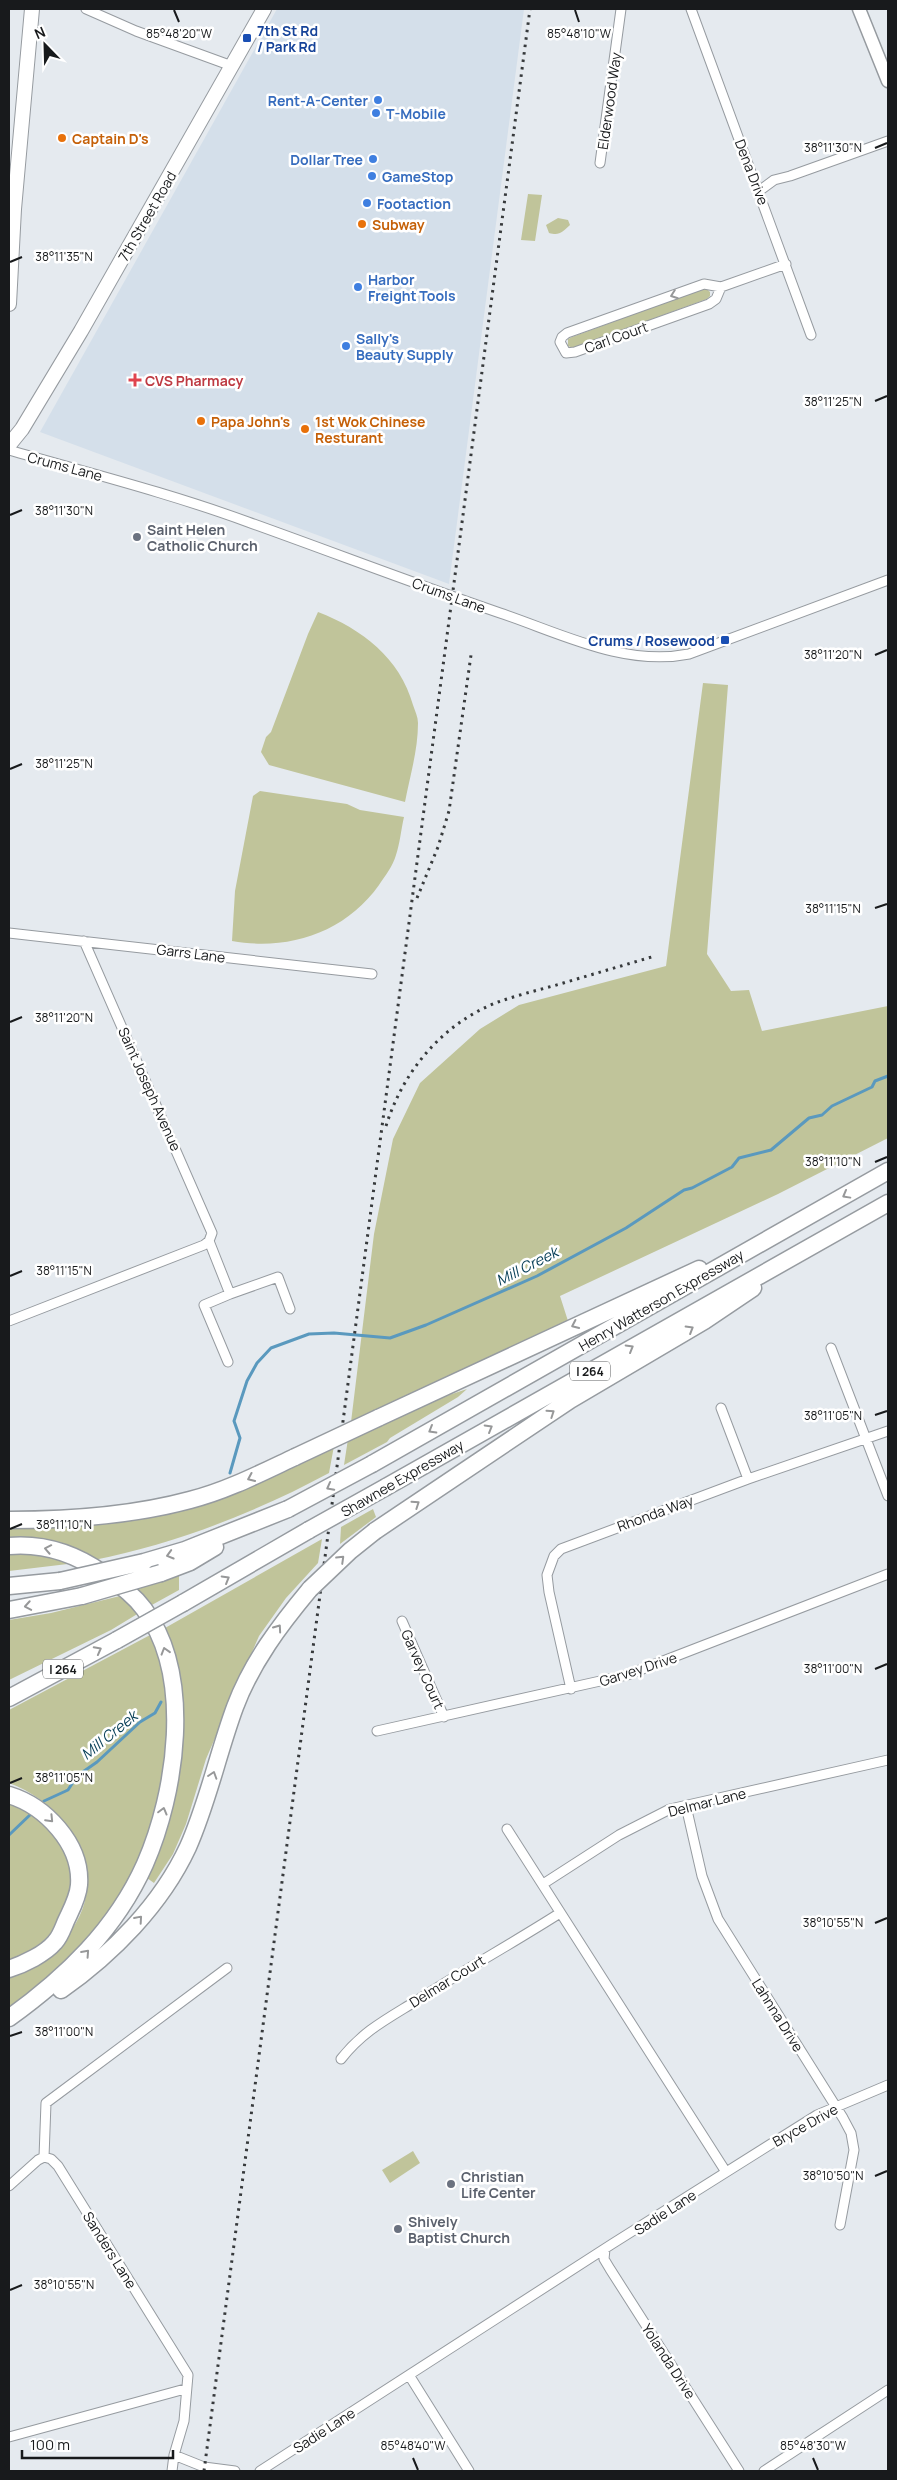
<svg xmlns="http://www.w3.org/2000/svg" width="897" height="2480" font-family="Manrope,sans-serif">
<rect width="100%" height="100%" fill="#e5eaef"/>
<path fill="#d4dfea" d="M277,9H524L449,584L40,432Z"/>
<path fill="#c0c49a" d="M528,194L542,195L535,241L521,240Z
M558,218L568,220L570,225C562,232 560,236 549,233L546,225Z
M702,289H707L710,292V296L707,299L573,348L568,346V339L572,337Z
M318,612C362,629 400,658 413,705C415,711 418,717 418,723C418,750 410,776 405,802L269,765L261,752L266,737L271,732L308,634Z
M703,683L728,685L707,954L731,991L749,990L762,1031L888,1006V1138L778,1194L560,1296L568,1321L351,1422L374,1234L393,1139L420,1083L480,1029L519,1005L666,966Z
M260,791L347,804L360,810L404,817C401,830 400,843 396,855C393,866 385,876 379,885C345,933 288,951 232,941L235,891L253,796Z
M467,1389L458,1397L390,1438L387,1442L344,1465L348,1439L434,1400Z
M334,1446L329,1473C257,1512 175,1544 94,1560C67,1541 40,1540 9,1539V1526L109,1522Z
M373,1509L376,1517L340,1544L341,1527Z
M322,1539L318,1563L286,1598L259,1636L206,1759L186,1824L173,1854L154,1883L147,1878C179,1805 197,1704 165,1628Z
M9,1553H32L76,1563L9,1571Z
M179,1575V1590L150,1606L138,1589Z
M124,1595L139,1613L111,1630L9,1680V1620L51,1613Z
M152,1634L165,1675L168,1716L166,1760L151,1831L127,1886L85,1946L9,2011V1978C25,1973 36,1962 49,1951C55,1946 62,1942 67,1936C115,1876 71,1806 9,1783V1710Z
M9,1800C56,1821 86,1862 63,1914C52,1938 34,1951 9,1960Z
M413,2151L420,2163L390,2183L382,2170Z"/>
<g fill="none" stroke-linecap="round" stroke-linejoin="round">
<path stroke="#5a99be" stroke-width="3" d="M230,1473L240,1438L234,1421L247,1381L257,1363L271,1348L309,1334L334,1333L390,1338L426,1325L537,1276L626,1228L684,1190L692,1188L732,1167L739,1158L771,1150L809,1118L822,1115L832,1106L872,1087L875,1081L888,1076
M44,1801L68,1790L77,1776L97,1762L140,1722L155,1713L161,1702
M9,1835L32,1813"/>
<defs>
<path id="street" d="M86,9L136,31L232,66
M691,9L811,335
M600,163L621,9
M759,191L774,180L790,176L888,141
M721,287L716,299L709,304L575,352L566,353L560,342L562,337L567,333L704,284L721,287L786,264
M9,450C89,473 169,493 248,522C332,552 415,584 500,613C560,633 624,667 689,654L888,580
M9,933L372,974
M209,1241L230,1294L204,1305L228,1362
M230,1294L278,1277L290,1309
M9,1321L204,1245L209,1241L212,1233L84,941
M831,1348L888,1496
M721,1408L748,1479
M402,1621L444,1717
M571,1689L549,1592L547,1575L554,1556L561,1549L748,1479L888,1431
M377,1731L627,1675L888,1574
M686,1806L702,1876L718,1919L843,2118L851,2133L854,2150L840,2225
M507,1829L726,2172
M543,1884L619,1835L670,1809L888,1760
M341,2059C363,2031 387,2019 416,2001C464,1970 513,1943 560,1913
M44,2157L46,2103L227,1968
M9,2186L38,2160L44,2157L51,2159L58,2166L188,2375L184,2421L174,2455L172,2471
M605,2249L604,2259L610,2269L739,2471
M409,2375L469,2471
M9,2437L185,2389
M174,2455L204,2467L235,2471
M260,2471L612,2244L817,2115L888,2085
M764,2471L888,2390"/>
<path id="secondary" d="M859,9L888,81"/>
<path id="primary" d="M9,304L14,209L32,9
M9,445L22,429L81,331L264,9"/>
<path id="highway" d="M378,1418L699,1269
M372,1464L888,1171
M386,1487L888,1203
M9,1520C69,1520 131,1516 190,1500C226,1491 261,1473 295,1457
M375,1531L570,1400L704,1321L753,1288
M9,1546C44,1543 76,1554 104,1574C119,1585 133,1594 144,1609C194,1676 176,1793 145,1864C116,1929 66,1977 9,2018
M144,1562L185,1550L288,1509
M161,1573L190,1562L215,1547
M9,1586L60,1581
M183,1603L309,1530
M9,1610L82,1596
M9,1698L117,1640
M9,1795C45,1806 82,1844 79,1885C78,1898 71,1910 66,1921C63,1928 60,1937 55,1942C45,1954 24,1964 9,1969
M61,1990C112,1954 161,1905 188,1847C208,1802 218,1753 235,1707C252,1662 280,1625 310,1589"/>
</defs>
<use href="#street" stroke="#969ba0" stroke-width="11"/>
<use href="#secondary" stroke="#969ba0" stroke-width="15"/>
<use href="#primary" stroke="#969ba0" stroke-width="16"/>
<use href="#highway" stroke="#969ba0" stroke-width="19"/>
<use href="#street" stroke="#fff" stroke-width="9"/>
<use href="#secondary" stroke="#fff" stroke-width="12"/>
<use href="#primary" stroke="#fff" stroke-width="14"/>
<use href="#highway" stroke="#fff" stroke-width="16"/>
<path stroke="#373a3c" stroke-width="3" stroke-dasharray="2.5 5" stroke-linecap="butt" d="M417,898L438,847L449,811L471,655
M386,1126C403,1071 443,1023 498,1002C515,996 534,991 553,986C587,976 621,966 655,956
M204,2471L530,9"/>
<defs>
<path id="highway-bridge" d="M295,1457L378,1418
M288,1509L372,1464
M309,1530L386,1487
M60,1581L144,1562
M310,1589L350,1551L375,1531
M82,1596L161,1573
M117,1640L183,1603"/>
</defs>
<use href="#highway-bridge" stroke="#969ba0" stroke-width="19" stroke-linecap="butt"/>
<use href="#highway-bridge" stroke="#fff" stroke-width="16"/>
</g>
<defs><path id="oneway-chevron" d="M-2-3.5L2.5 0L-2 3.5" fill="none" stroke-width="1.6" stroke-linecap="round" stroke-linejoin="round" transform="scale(1.25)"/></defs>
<g stroke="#979899">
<use href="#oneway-chevron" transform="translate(674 295) rotate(160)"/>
<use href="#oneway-chevron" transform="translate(846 1195) rotate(151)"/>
<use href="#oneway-chevron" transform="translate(575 1325) rotate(155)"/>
<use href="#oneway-chevron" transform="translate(690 1329) rotate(-31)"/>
<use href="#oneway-chevron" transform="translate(630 1348) rotate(-30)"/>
<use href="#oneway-chevron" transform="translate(551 1413) rotate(-34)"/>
<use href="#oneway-chevron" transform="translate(489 1428) rotate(-30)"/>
<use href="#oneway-chevron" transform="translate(432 1430) rotate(150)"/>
<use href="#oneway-chevron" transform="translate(251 1478) rotate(156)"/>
<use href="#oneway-chevron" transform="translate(330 1487) rotate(152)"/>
<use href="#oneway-chevron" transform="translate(416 1504) rotate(-34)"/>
<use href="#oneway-chevron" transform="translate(48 1549) rotate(-169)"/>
<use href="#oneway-chevron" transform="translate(170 1555) rotate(164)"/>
<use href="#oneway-chevron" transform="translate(341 1559) rotate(-44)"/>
<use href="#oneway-chevron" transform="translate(226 1579) rotate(-30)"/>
<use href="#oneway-chevron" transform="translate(28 1606) rotate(170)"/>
<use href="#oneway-chevron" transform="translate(278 1628) rotate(-55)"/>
<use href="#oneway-chevron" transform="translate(98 1650) rotate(-28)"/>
<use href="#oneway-chevron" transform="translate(165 1651) rotate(-107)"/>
<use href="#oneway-chevron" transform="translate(213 1775) rotate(-72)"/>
<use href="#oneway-chevron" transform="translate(163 1811) rotate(-75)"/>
<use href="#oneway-chevron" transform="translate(50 1819) rotate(46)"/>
<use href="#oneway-chevron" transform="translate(139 1919) rotate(-49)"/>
<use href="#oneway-chevron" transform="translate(86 1953) rotate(-48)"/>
</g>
<path fill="none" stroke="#181a1c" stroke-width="2" d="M174,10L179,22M575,10L579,22M875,148L887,143M10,262L22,257M875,401L887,396M10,515L22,510M875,655L887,650M10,769L22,764M875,908L887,904M10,1022L22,1017M875,1162L887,1157M10,1276L22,1271M875,1415L887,1411M10,1529L22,1524M875,1669L887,1664M10,1783L22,1778M875,1923L887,1918M10,2036L22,2032M875,2176L887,2171M10,2290L22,2285M413,2458L418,2470M813,2458L818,2470"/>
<g fill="#1a4fb4" stroke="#fff" stroke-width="2">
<rect x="242" y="33" width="10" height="10" rx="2.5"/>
<rect x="720" y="635" width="10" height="10" rx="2.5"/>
</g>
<g fill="#3f7fe0" stroke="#fff" stroke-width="2">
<circle cx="378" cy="100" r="5"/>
<circle cx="376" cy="113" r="5"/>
<circle cx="373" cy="159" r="5"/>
<circle cx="372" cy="176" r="5"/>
<circle cx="367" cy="203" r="5"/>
<circle cx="358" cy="287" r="5"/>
<circle cx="346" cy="346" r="5"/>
</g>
<g fill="#e8710a" stroke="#fff" stroke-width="2">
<circle cx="62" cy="138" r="5"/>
<circle cx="362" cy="224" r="5"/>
<circle cx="201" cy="421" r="5"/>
<circle cx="305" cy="429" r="5"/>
</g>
<path fill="#e0444e" stroke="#fff" stroke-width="2" d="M132.5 372.5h5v5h5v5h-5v5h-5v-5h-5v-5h5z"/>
<g fill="#6b7280" stroke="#fff" stroke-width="2">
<circle cx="137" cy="537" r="5"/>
<circle cx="451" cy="2184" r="5"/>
<circle cx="398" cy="2229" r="5"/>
</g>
<g text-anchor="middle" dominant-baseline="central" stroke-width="5" stroke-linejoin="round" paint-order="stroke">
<g fill="#fff" stroke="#5d5f60" stroke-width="1">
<rect x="570" y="1361.5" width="40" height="19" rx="4"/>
<rect x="43" y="1659.5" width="40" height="19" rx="4"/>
</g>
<g font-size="12" font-weight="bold" fill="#181a1c">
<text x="590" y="1371">I 264</text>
<text x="63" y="1669">I 264</text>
</g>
<g font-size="14" font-weight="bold" fill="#164399" stroke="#fff" text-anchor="start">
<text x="257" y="30">7th St Rd<tspan x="257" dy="16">/ Park Rd</tspan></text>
<text x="715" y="640" text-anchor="end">Crums / Rosewood</text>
</g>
<g font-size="14" font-weight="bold" fill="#366cbe" stroke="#fff" text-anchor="start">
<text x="368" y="100" text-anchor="end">Rent-A-Center</text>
<text x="386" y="113">T-Mobile</text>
<text x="363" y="159" text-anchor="end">Dollar Tree</text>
<text x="382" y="176">GameStop</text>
<text x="377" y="203">Footaction</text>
<text x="368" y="279">Harbor<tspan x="368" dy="16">Freight Tools</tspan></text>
<text x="356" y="338">Sally's<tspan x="356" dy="16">Beauty Supply</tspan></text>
</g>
<g font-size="14" fill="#181a1c" stroke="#fff">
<text transform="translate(609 101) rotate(-82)">Elderwood Way</text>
<text transform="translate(752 172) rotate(69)">Dena Drive</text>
<text transform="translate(147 216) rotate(-60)">7th Street Road</text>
<text transform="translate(616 337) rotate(-20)">Carl Court</text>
<text transform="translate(65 466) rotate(15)">Crums Lane</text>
<text transform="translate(449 595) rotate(20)">Crums Lane</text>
<text transform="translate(191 953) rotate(7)">Garrs Lane</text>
<text transform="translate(150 1089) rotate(66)">Saint Joseph Avenue</text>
<text transform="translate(661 1300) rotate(-30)">Henry Watterson Expressway</text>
<text transform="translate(402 1478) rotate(-30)">Shawnee Expressway</text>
<text transform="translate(655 1513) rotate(-20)">Rhonda Way</text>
<text transform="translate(423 1669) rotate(66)">Garvey Court</text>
<text transform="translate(638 1669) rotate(-18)">Garvey Drive</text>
<text transform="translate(707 1802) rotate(-14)">Delmar Lane</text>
<text transform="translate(447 1981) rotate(-32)">Delmar Court</text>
<text transform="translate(778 2015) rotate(58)">Lahnna Drive</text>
<text transform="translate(805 2125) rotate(-29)">Bryce Drive</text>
<text transform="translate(665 2212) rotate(-33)">Sadie Lane</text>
<text transform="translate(110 2250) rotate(58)">Sanders Lane</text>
<text transform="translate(669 2361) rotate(57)">Yolanda Drive</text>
<text transform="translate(324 2430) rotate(-33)">Sadie Lane</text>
</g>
<g font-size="14" font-weight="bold" fill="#c56008" stroke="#fff" text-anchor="start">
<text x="72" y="138">Captain D's</text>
<text x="372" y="224">Subway</text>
<text x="211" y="421">Papa John's</text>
<text x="315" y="421">1st Wok Chinese<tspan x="315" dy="16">Resturant</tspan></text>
</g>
<g font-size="14" font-weight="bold" fill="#be3a42" stroke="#fff" text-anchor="start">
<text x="145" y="380">CVS Pharmacy</text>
</g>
<g font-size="14" font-weight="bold" fill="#5b616d" stroke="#fff" text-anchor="start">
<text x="147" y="529">Saint Helen<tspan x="147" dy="16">Catholic Church</tspan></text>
<text x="461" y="2176">Christian<tspan x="461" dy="16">Life Center</tspan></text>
<text x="408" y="2221">Shively<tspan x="408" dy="16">Baptist Church</tspan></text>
</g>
<g font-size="15" font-style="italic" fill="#043c55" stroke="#fff">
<text transform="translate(527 1266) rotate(-27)">Mill Creek</text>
<text transform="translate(109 1735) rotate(-39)">Mill Creek</text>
</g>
</g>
<g font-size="12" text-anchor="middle" fill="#181a1c" stroke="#fff" stroke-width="5" stroke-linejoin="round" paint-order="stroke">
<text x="179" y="38">85°48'20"W</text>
<text x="579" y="38">85°48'10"W</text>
<text x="833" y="152">38°11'30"N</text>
<text x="64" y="261">38°11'35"N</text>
<text x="833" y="406">38°11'25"N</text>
<text x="64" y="515">38°11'30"N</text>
<text x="833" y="659">38°11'20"N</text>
<text x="64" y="768">38°11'25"N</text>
<text x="833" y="913">38°11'15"N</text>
<text x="64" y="1022">38°11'20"N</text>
<text x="833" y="1166">38°11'10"N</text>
<text x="64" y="1275">38°11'15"N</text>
<text x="833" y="1420">38°11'05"N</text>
<text x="64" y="1529">38°11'10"N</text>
<text x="833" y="1673">38°11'00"N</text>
<text x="64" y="1782">38°11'05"N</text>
<text x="833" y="1927">38°10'55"N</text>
<text x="64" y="2036">38°11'00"N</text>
<text x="833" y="2180">38°10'50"N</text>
<text x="64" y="2289">38°10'55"N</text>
<text x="413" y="2450">85°48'40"W</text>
<text x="813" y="2450">85°48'30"W</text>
</g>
<rect width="897" height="2480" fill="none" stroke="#181a1c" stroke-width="20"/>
<g transform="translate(45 45) rotate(337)" stroke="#ffffff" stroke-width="4" paint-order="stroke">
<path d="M0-4L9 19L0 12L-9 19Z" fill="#181a1c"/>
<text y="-8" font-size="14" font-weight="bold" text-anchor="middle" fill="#181a1c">N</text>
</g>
<path d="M22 2450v8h151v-8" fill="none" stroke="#181a1c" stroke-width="2.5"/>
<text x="30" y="2450" font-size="15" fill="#181a1c" stroke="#ffffff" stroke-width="4" paint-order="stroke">100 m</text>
</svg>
